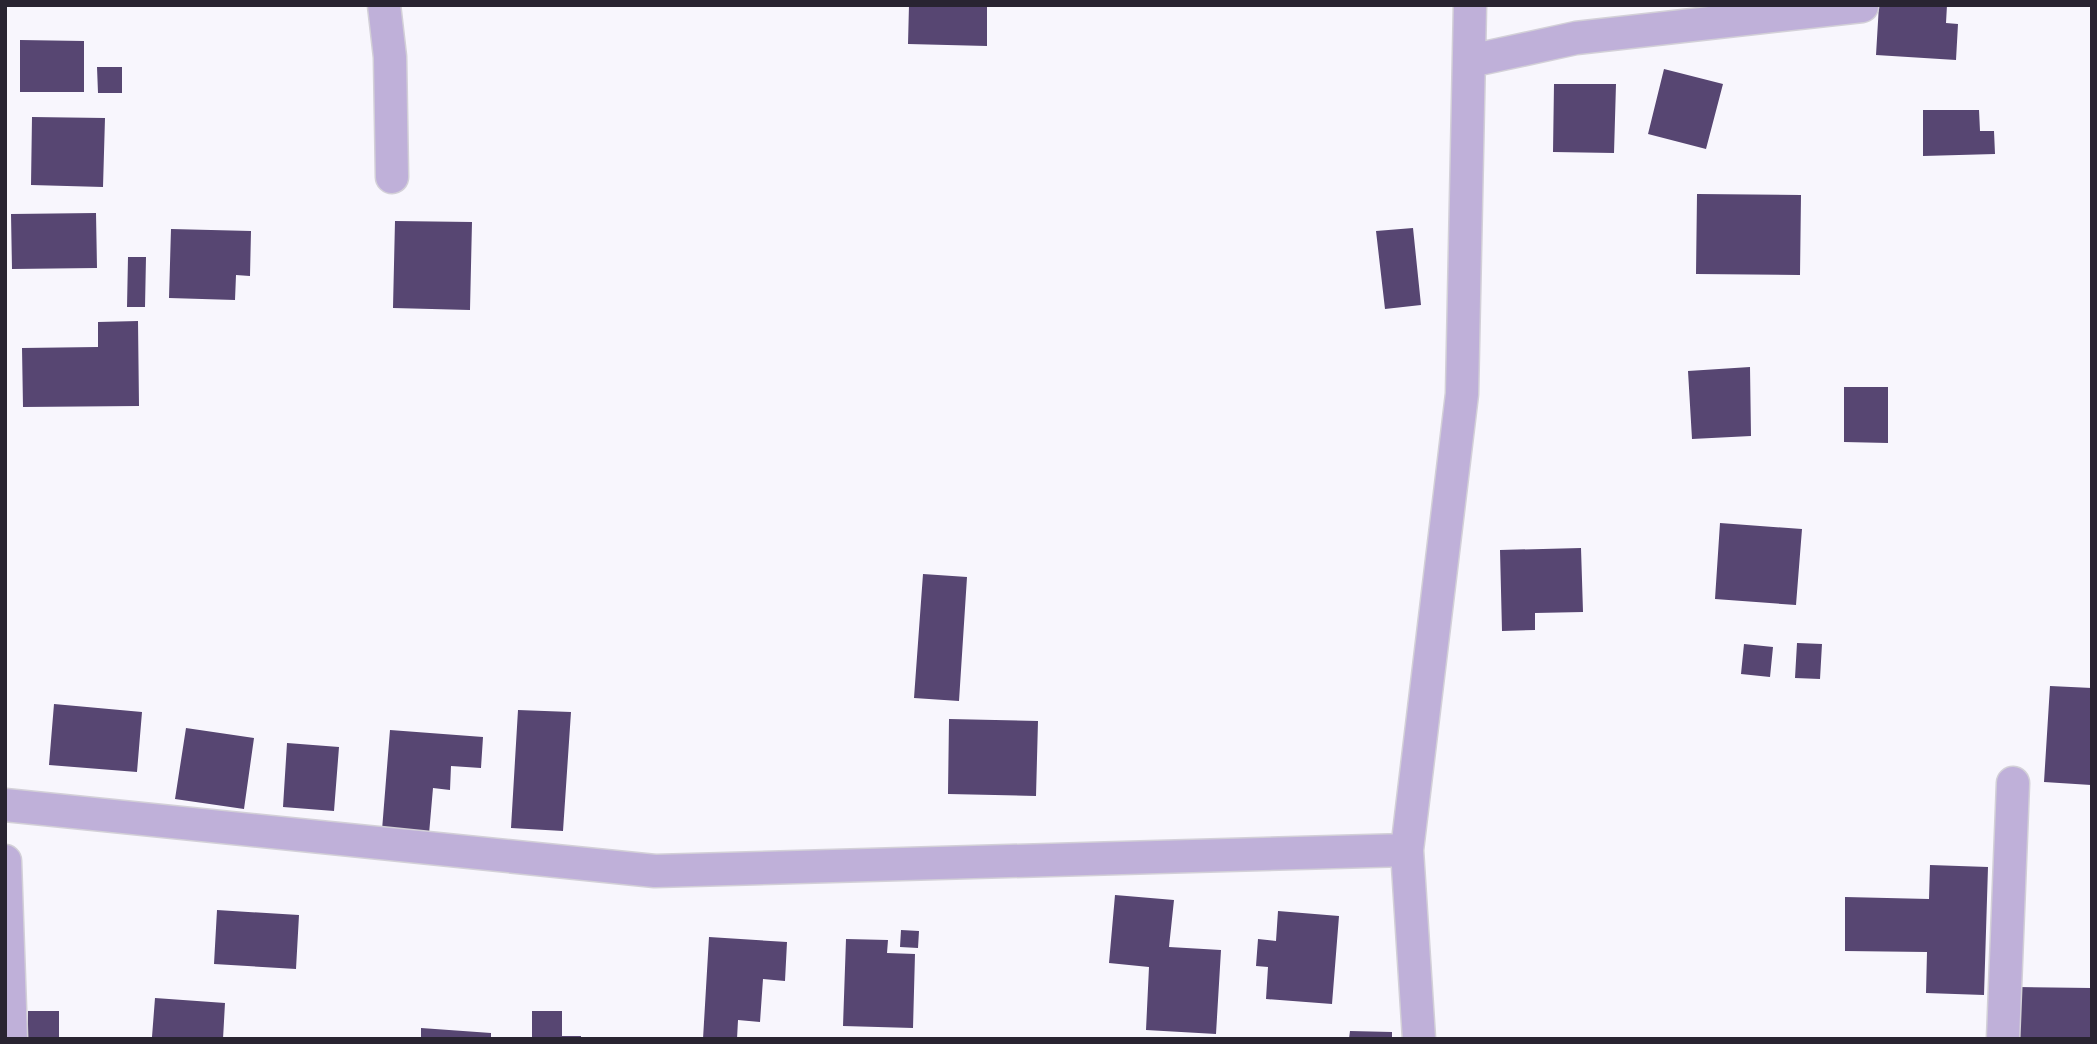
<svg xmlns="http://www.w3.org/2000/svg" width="2097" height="1044" font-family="Lato,sans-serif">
<rect width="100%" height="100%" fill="#f8f6fd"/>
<path fill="#574672" d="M909,5H987V46L908,44Z
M1879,5H1947L1946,23L1958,24L1956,60L1876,55Z
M20,40L84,41V92H20Z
M97,67H122V93H98Z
M1664,69L1723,84L1706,149L1648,134Z
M1554,84H1616L1614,153L1553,152Z
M1923,110H1979L1980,131H1994L1995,154L1923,156Z
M32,117L105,118L103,187L31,185Z
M1697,194L1801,195L1800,275L1696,274Z
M96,213L97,268L12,269L11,214Z
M395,221L472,222L470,310L393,308Z
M1413,228L1421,305L1385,309L1376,231Z
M171,229L251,231L250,276L236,275L235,300L169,298Z
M128,257H146L145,307H127Z
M138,321L139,406L23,407L22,348L98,347V322Z
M1750,367L1751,436L1692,439L1688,371Z
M1844,387H1888V443L1844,442Z
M1720,523L1802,529L1796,605L1715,599Z
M1581,548L1583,612L1535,613V630L1502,631L1500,550Z
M923,574L967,577L959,701L914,698Z
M1797,643L1822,644L1820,679L1795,678Z
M1744,644L1773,647L1770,677L1741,674Z
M2050,686L2092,688L2091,785L2044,782Z
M54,704L142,712L137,772L49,765Z
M518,710L571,712L563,831L511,828Z
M949,719L1038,721L1036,796L948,794Z
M186,728L254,738L244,809L175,799Z
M390,730L483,737L481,768L451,766L450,790L433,788L429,834L382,830Z
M287,743L339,747L334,811L283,807Z
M1930,865L1988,867L1984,995L1926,993L1927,952L1845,951V897L1929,899Z
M1115,895L1174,900L1169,947L1221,950L1216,1034L1146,1030L1149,967L1109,963Z
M217,910L299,915L296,969L214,964Z
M1278,911L1339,916L1332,1004L1266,999L1268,967L1256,966L1258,939L1276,941Z
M901,930L919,931L918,948L900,947Z
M709,937L787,942L785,981L763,979L760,1022L738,1020L737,1039H703Z
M846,939L888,940L887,953L915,954L913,1028L843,1026Z
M2017,987L2091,988V1039H2016Z
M155,998L225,1003L223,1039L152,1037Z
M28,1011H59V1039H28Z
M532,1011H562V1036H581V1039H532Z
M421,1028L491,1033V1039H421Z
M1350,1031L1392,1032V1039H1349Z"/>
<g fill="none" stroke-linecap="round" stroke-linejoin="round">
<defs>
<path id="minor" d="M384,5L390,57L392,177
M1470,61L1576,38L1862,6
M5,805L655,871L1407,850
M5,861L11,1039
M1419,1039L1407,850L1462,394L1470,5
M2003,1039L2013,783"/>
</defs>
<use href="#minor" stroke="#d3d0d8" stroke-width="35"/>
<use href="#minor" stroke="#bfb0d9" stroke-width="32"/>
</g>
<rect width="2097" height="1044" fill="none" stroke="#292431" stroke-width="14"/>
</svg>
